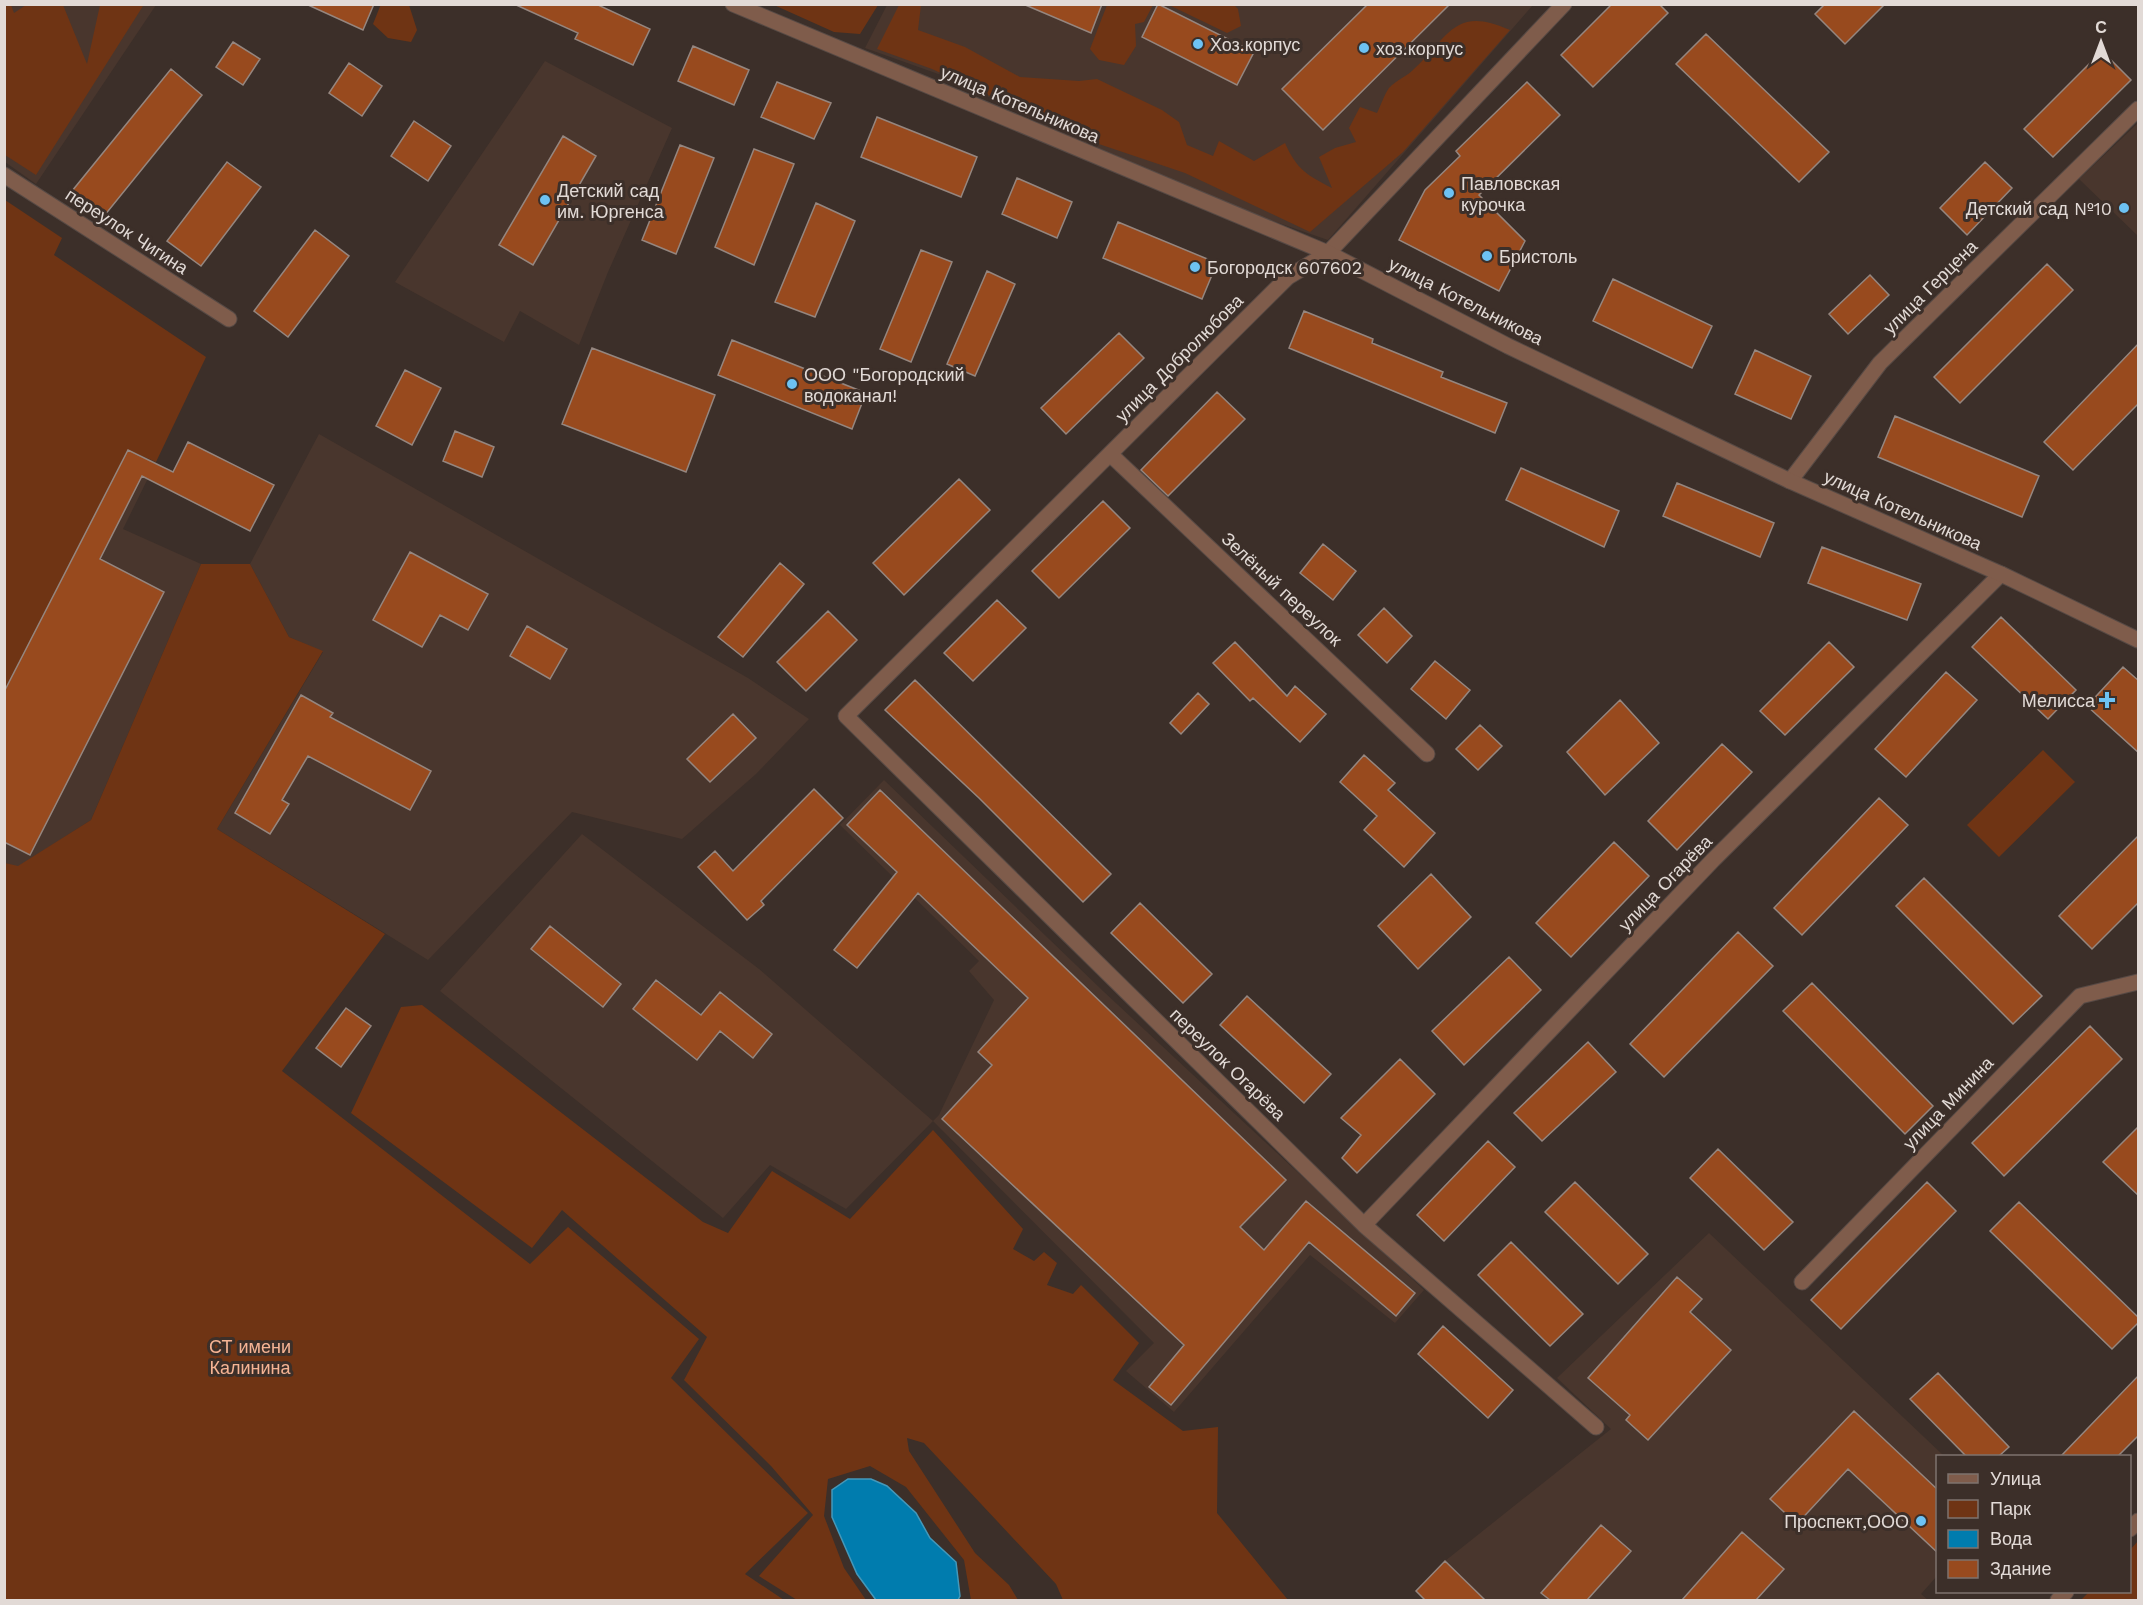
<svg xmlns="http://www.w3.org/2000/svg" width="2143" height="1605" font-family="'Work Sans',sans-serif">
<rect width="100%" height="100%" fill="#3c2f29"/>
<path fill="#49362d" d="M5,5H156L36,184L5,162Z
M887,5H1533L1328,240L1140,175L958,81L865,48Z
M545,61L672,128L608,272L579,345L520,311L504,342L395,282Z
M2138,123V236L2079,179Z
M319,434L748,678L809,719L756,774L682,839L572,812L428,960L217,829L323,652L289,637L250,564Z
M128,450L156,462L123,529L201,564L91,820L18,867L5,863L4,692Z
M884,780L1103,991L1424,1290L1395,1323L1310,1255L1174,1412L1126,1371L1154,1343L933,1121L846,1209L770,1165L723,1218L440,991L582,834L759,969L933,1121L939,1115L994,1000L969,971L979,961L840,825Z
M1709,1233L1944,1456H1938L1937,1576L1921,1594L1928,1600H1425L1416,1591L1445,1561L1611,1429L1557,1378Z"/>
<path fill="#6f3414" d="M140,4L143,6L36,175L5,155V5H11L14,13L26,5H63L87,64L100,5Z
M381,4L409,5L417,30L411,42L388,38L373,24Z
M774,5H878L860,34L834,32Z
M899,5H921L918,30L965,47L1020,77L1079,81L1097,79L1162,110L1179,122L1187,145L1213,156L1219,141L1254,161L1285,143C1297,170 1307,175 1332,188L1319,157L1335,148L1356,142L1349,128L1360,107L1377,113C1381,105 1384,95 1389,88C1396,80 1408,76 1415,68C1449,36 1455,5 1510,30L1403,152L1310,232L1185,173L1078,137L932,69L877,49Z
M1107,5H1153L1144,22L1135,24L1136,46L1124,65L1099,60L1090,49Z
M1169,5H1234L1238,9L1241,26L1227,33Z
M5,200L62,238L54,255L206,357L156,462L128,450L5,692Z
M201,564H250L289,637L323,651L217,829L385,934L282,1071L530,1264L568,1227L699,1339L671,1378L808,1513L745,1574L784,1600H5V863L18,866L91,820Z
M2043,750L2075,782L1999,857L1967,825Z
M422,1005L703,1222L728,1233L772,1171L850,1219L933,1130L1023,1229L1013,1249L1034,1261L1044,1252L1057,1263L1047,1285L1073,1294L1081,1285L1139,1343L1113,1380L1183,1431L1218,1427L1217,1513L1288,1600H1063L1056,1584L924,1443L907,1438L909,1451L975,1553L1009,1585L1018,1600H971L964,1560L906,1487L870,1466L828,1479L824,1516L844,1568L866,1600H797L759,1576L813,1515L771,1466L684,1380L707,1337L562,1210L532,1248L351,1113L401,1007Z
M2138,1541V1600H2081L2089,1592H2130V1550Z"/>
<path fill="#007cae" stroke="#4498ba" stroke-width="1.5" d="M848,1479H871L887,1486L916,1513L930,1538L956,1562L960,1596L958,1600H876L857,1574L832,1517V1490Z"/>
<path fill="#984a1e" stroke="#95867f" stroke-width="1.5" d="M306,4H374L363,30Z
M514,4H596L650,29L633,65L575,39L578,33Z
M1023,4H1102L1091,33Z
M1158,4L1254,52L1237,85L1142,37Z
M1368,4H1450L1323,130L1282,89Z
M1612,4H1659L1668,13L1593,87L1561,55Z
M1825,4H1885L1845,44L1815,14Z
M1706,34L1829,152L1799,182L1676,64Z
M233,42L260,59L243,85L216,67Z
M693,46L749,70L734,105L678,81Z
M2102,51L2131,80L2053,157L2024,129Z
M349,63L382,86L362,116L329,93Z
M171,69L202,95L100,221L68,196Z
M777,82L831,103L814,139L761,117Z
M1527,82L1560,115L1479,195L1525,241L1499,291L1399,240L1425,190L1460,156L1456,151Z
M877,117L977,157L961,197L861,157Z
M414,121L451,146L428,181L391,156Z
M563,136L596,156L533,265L499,245Z
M680,145L714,158L676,254L642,240Z
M754,149L794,164L754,265L715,247Z
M227,162L261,187L201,266L167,241Z
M1985,162L2012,188L1967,235L1940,208Z
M1017,178L1072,202L1057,238L1002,214Z
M816,203L855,221L815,317L775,302Z
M1118,222L1217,263L1202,299L1103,258Z
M315,230L349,256L288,337L254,311Z
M921,250L952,262L911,362L880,349Z
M2047,264L2073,290L1960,403L1934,377Z
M987,271L1015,284L975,376L947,364Z
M1870,275L1889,295L1848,334L1829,314Z
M1613,279L1712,326L1692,368L1593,321Z
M1304,311L1373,339L1372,343L1443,372L1441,377L1507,403L1495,433L1289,348Z
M1119,333L1144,358L1066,434L1041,408Z
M732,340L866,393L852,429L718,375Z
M2139,343V403L2073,470L2044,442Z
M592,348L715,395L686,472L562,424Z
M1755,350L1811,376L1791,419L1735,394Z
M405,370L441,388L412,445L376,426Z
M1217,392L1245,419L1168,496L1141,470Z
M1895,416L2039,476L2022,517L1878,457Z
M455,431L494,447L482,477L443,461Z
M188,442L274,485L250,531L142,476L100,559L164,592L30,855L4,842V692L128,450L173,472Z
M1521,468L1619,511L1604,547L1506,500Z
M959,479L990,510L904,595L873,563Z
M1677,483L1774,523L1760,557L1663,516Z
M1103,501L1130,528L1059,598L1032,571Z
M1323,544L1356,571L1333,600L1300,573Z
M1822,547L1921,584L1907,620L1808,583Z
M410,552L488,594L468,630L440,615L422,647L373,620Z
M780,563L804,584L743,657L718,637Z
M997,600L1026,628L973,681L944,653Z
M1384,608L1412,636L1387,663L1358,635Z
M828,611L857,640L806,691L777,662Z
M2001,617L2076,690L2048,719L1972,647Z
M527,626L567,649L550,679L510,656Z
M1235,642L1287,696L1295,686L1326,714L1300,742L1253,698L1250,701L1213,663Z
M1829,642L1854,667L1785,735L1760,711Z
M1435,661L1470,690L1446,719L1411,689Z
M2123,667L2139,681V753L2087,706Z
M1946,672L1977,700L1906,777L1875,749Z
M915,680L1111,874L1083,902L979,798L885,710Z
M1198,693L1209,704L1181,734L1170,723Z
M301,695L333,713L330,717L431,771L410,810L308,756L282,800L289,804L270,834L235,813Z
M1620,700L1659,743L1605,795L1567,752Z
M733,714L756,738L710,782L687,759Z
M1480,725L1502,746L1478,770L1456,749Z
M1722,744L1752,772L1677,850L1648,821Z
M1364,755L1395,783L1388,790L1435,833L1404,867L1364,830L1377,816L1340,782Z
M814,789L843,818L761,901L764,905L747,920L698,867L715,851L733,871Z
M880,790L1286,1180L1240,1227L1264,1250L1306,1201L1415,1293L1396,1316L1309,1242L1171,1405L1149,1387L1184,1345L942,1119L992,1065L978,1052L1028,998L918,893L857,968L834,950L897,872L847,825Z
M1879,798L1908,825L1802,935L1774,908Z
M2139,835V902L2092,949L2059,916Z
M1614,842L1649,876L1571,957L1536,923Z
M1431,874L1471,917L1418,969L1378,926Z
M1924,878L2042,996L2013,1024L1896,906Z
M1140,903L1212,974L1183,1003L1111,933Z
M550,926L621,984L603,1007L531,949Z
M1738,932L1773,966L1664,1077L1630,1044Z
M1509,957L1541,990L1464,1065L1432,1031Z
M656,980L701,1015L720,992L772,1034L753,1058L720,1031L697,1060L633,1009Z
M1812,983L1933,1106L1905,1134L1783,1011Z
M1247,996L1331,1074L1304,1103L1220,1025Z
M346,1008L371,1026L341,1067L316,1048Z
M2090,1026L2122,1059L2004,1176L1972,1143Z
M1588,1042L1616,1072L1542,1141L1514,1113Z
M1400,1059L1435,1094L1357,1173L1342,1158L1361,1135L1341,1118Z
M2139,1126V1196L2103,1162Z
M1488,1141L1515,1167L1444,1241L1417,1215Z
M1718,1149L1793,1222L1764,1250L1690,1178Z
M1575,1182L1648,1254L1618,1284L1545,1212Z
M1927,1182L1956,1211L1841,1329L1811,1300Z
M2019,1202L2139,1318V1322L2112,1349L1990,1231Z
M1511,1242L1583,1314L1550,1346L1478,1275Z
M1677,1277L1702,1299L1690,1312L1731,1350L1648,1440L1626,1420L1630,1415L1588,1378Z
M1443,1326L1513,1390L1488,1418L1418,1354Z
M1938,1373L2009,1447L1999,1456H1966L1910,1399Z
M2139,1375V1435L2118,1456H2061Z
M1854,1411L1938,1490V1553L1848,1469L1797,1524L1770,1499Z
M1601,1525L1631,1551L1587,1600H1550L1541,1593Z
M1742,1532L1784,1569L1756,1600H1682Z
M1445,1561L1485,1600H1425L1416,1591Z"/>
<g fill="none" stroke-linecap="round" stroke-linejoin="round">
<defs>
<path id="minor" d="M1564,4L1328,253L1288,277L846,716L1364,1225L1596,1427
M4,175L229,319
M1110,454L1427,754
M1790,481L1880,363L2138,109
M1364,1225L1713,860L2001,574
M1802,1282L2080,996L2138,982
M2130,1529L2138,1521
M2058,1600L2066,1592"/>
<path id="tertiary" d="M733,4L1328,253L1508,346L1790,481L2001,574L2138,640"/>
</defs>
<use href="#minor" stroke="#574a45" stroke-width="17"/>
<use href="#tertiary" stroke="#574a45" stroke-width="17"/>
<use href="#minor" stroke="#7f5c4b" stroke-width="15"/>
<use href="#tertiary" stroke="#7f5c4b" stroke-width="15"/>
</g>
<g fill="#6dc2f3" stroke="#3c2f29" stroke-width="2">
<circle cx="1198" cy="44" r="6"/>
<circle cx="1364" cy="48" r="6"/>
<circle cx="1449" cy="193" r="6"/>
<circle cx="545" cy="200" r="6"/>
<circle cx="2124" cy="208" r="6"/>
<circle cx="1487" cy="256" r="6"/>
<circle cx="1195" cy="267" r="6"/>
<circle cx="792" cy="384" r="6"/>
<path d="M2104 691h6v6h6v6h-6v6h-6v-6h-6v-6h6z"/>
<circle cx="1921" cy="1521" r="6"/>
</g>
<g text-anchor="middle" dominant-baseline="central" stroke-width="6" stroke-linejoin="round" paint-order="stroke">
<g font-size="18" fill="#e2dad6" stroke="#3c2f29" text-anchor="start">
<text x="1210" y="44">Хоз.корпус</text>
<text x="1376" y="48">хоз.корпус</text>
<text x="1461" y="183">Павловская<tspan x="1461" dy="21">курочка</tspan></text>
<text x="557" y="190">Детский сад<tspan x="557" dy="21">им. Юргенса</tspan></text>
<text x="2112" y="208" text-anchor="end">Детский сад №10</text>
<text x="1499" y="256">Бристоль</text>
<text x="1207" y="267">Богородск 607602</text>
<text x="804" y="374">ООО "Богородский<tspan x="804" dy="21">водоканал!</tspan></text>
<text x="2095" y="700" text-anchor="end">Мелисса</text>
<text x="1909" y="1521" text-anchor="end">Проспект,ООО</text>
</g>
<g font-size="18" fill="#e2dad6" stroke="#3c2f29">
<text transform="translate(1020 104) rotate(23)">улица Котельникова</text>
<text transform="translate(127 231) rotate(33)">переулок Чигина</text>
<text transform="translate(1930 287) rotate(-45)">улица Герцена</text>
<text transform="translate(1466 301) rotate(27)">улица Котельникова</text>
<text transform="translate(1179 358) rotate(-45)">улица Добролюбова</text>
<text transform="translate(1903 510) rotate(24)">улица Котельникова</text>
<text transform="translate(1282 589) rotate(43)">Зелёный переулок</text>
<text transform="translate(1665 883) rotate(-46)">улица Огарёва</text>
<text transform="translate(1228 1064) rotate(44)">переулок Огарёва</text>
<text transform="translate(1948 1103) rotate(-46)">улица Минина</text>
</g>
<g font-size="18" fill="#f6b494" stroke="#3c2f29">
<text x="250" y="1346">СТ имени<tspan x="250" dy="21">Калинина</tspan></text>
</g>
</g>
<rect width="2143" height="1605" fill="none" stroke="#e2dad6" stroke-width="12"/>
<rect x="1936" y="1455" width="195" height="138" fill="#3c2f29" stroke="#7e736e" stroke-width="1.5"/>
<rect x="1948" y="1474" width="30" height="9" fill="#7f5c4b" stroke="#7e736e" stroke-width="1.5"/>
<text x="1990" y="1485" font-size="18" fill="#e2dad6">Улица</text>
<rect x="1948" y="1500" width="30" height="18" fill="#6f3414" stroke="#7e736e" stroke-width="1.5"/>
<text x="1990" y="1515" font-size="18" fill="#e2dad6">Парк</text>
<rect x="1948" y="1530" width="30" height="18" fill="#007cae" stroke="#7e736e" stroke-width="1.5"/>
<text x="1990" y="1545" font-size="18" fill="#e2dad6">Вода</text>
<rect x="1948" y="1560" width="30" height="18" fill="#984a1e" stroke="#7e736e" stroke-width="1.5"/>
<text x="1990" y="1575" font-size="18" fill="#e2dad6">Здание</text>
<g transform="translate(2101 42)" stroke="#3c2f29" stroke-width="4.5" paint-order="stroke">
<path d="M0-4.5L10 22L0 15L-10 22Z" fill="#e2dad6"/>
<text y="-9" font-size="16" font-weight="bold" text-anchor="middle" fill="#e2dad6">С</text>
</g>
</svg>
